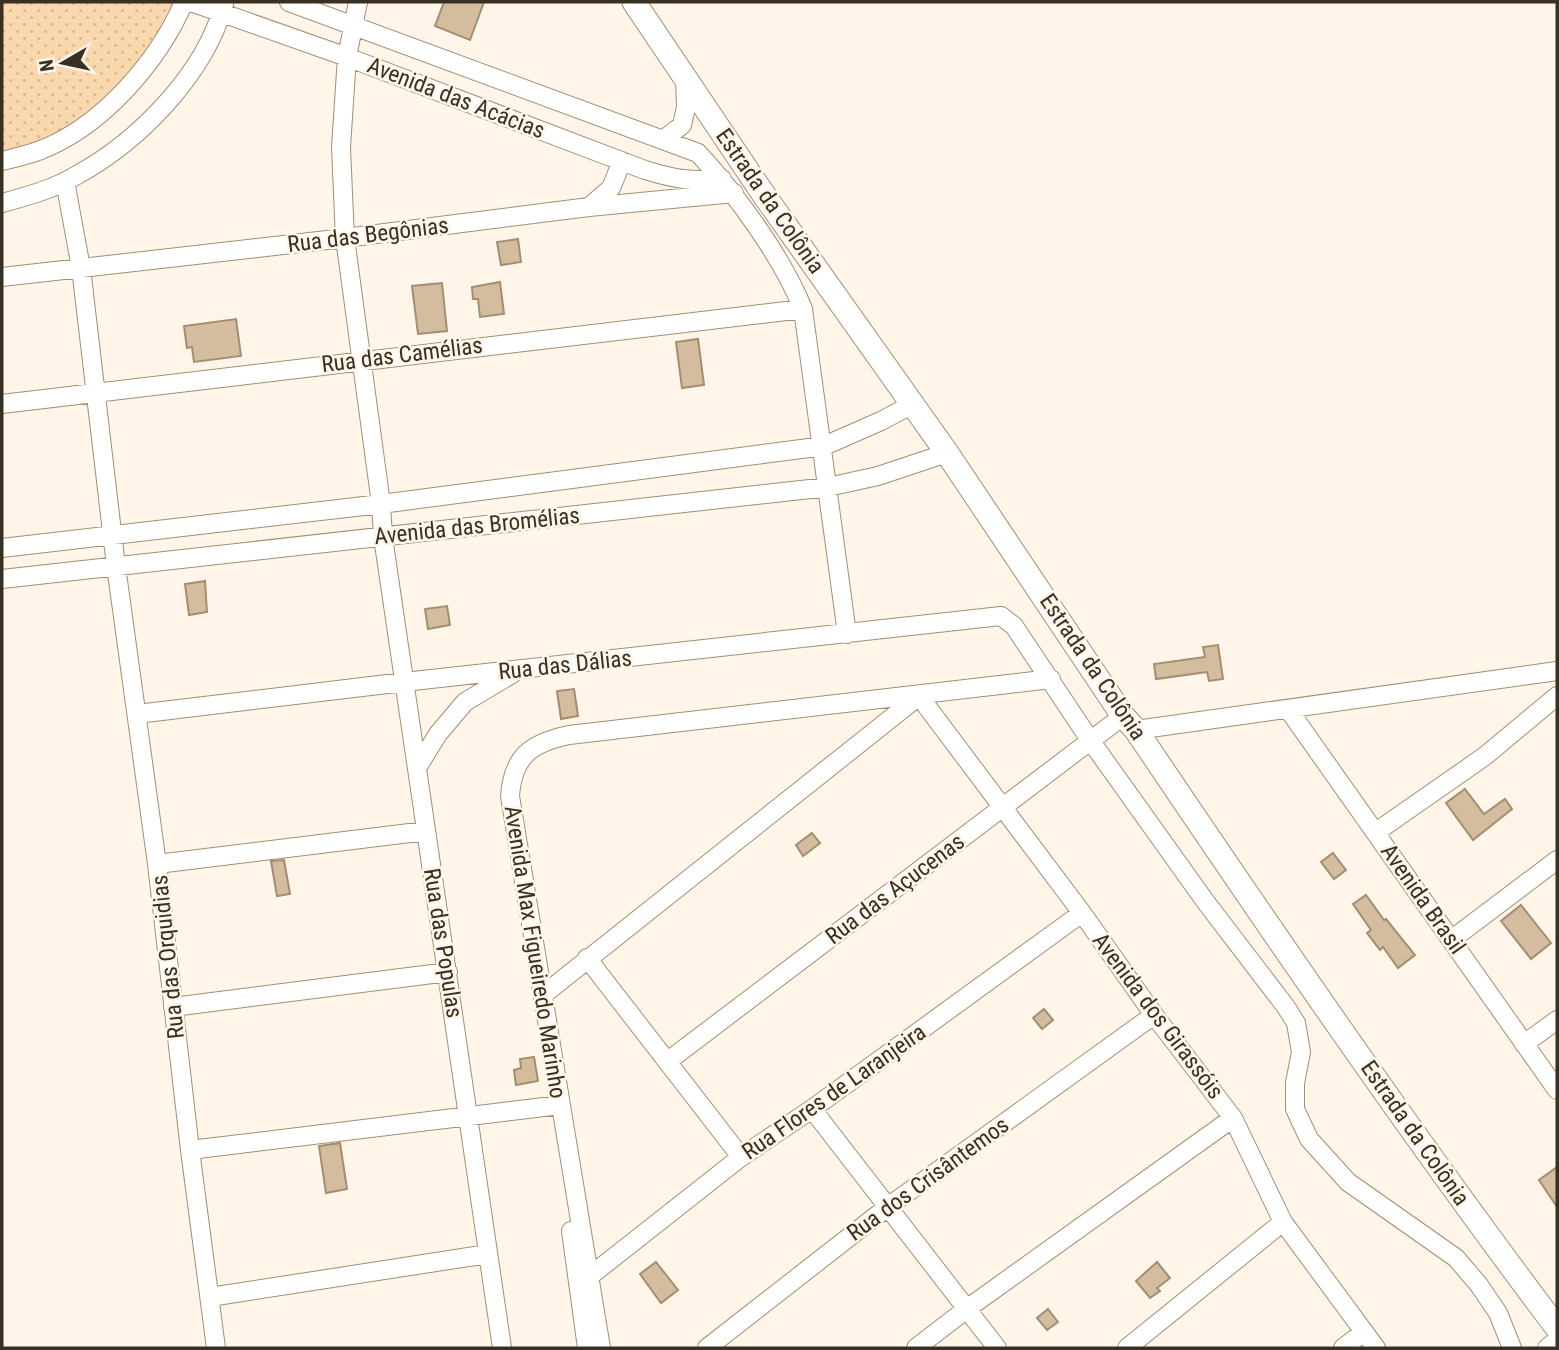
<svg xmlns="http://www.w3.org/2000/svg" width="1559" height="1350" font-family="'Roboto Condensed',sans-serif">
<defs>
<pattern id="grass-dots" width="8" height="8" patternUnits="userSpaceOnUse" patternTransform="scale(1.75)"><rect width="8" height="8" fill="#fad8ae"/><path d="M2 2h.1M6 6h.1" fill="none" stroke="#d7ba96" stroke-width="1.8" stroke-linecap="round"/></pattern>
</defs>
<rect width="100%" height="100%" fill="#fff5e8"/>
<path fill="url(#grass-dots)" d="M2,2H173C167,24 156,40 143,58C136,67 130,76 123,85C95,117 42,142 2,153Z"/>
<path fill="#d4bc9e" stroke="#a48d70" stroke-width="2" d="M444,2H484L470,40L435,26Z
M518,239L521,262L501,265L497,242Z
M500,282L504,314L480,317L478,299H473L472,287Z
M442,283L447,331L418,334L412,286Z
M236,319L241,356L194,362L192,347L187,348L184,326Z
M698,339L704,385L682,388L676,342Z
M205,581L207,612L189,615L185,584Z
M447,606L450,625L428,629L425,609Z
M1218,645L1223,679L1209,681L1207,672L1156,679L1154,664L1205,657L1203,647Z
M574,689L578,716L561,719L557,691Z
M1465,789L1484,814L1505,799L1512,809L1473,840L1446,803Z
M812,833L820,843L803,856L796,845Z
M1333,853L1346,870L1334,879L1321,862Z
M284,860L290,894L277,896L271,861Z
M1366,895L1384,920L1386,919L1415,955L1398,968L1383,947L1380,950L1367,933L1371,930L1353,904Z
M1521,905L1551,943L1531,959L1501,921Z
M1044,1009L1053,1020L1042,1029L1033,1018Z
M534,1057L538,1081L516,1085L514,1070L521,1068L520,1059Z
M340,1143L347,1189L326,1193L319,1146Z
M1557,1167V1207L1539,1180Z
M656,1262L678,1290L661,1303L640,1274Z
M1157,1262L1170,1278L1157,1288L1160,1291L1150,1298L1136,1281Z
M1048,1309L1058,1322L1047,1330L1037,1318Z"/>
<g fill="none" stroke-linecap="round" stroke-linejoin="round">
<defs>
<path id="minor" d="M191,2L347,57L645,170C674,179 692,182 722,179
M289,2L698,153C737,195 782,257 803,309L847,634
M358,2L347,57L341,147L343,194L345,238L381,504L383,537L502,1348
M663,140L682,125L686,107L685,78
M2,161C14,158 27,155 38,151C101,128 158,62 184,2
M65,181L81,268L116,566L157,864L190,1150L216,1348
M2,203C28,196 54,189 77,175C139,141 205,74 224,4
M589,207L611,188L622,161
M2,277L345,238L589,207L734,193
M2,404L803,309
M2,548L381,504L824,446L881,421L913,404
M2,579L828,487L878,476L947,453
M1288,709L1557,1090
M137,714L404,682L1001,616L1014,626L1090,740L1205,901L1286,1007L1296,1023L1301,1052L1295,1083V1109L1309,1139L1348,1182L1456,1258L1479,1285L1498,1313L1512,1348
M1136,730L1557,671
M417,768L438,734L465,702L512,674
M1376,832L1485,756L1557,696
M157,864L426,831
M1451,940L1557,860
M587,958L741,1157
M543,995L919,696L1082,913L1154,1015L1233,1118L1283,1222L1376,1348
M173,1007L448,972
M1524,1044L1557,1020
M668,1061L1123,716
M812,1109L997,1348
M190,1150L560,1105
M571,1231L587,1348
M590,1276L741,1157L812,1109L1082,913
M210,1297L488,1254
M601,1348L510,796C513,756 531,743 569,735L1051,679
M707,1348L889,1206L1154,1015
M916,1348L968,1308L1233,1118
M1127,1348L1283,1222
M1343,1348L1364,1332
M1547,1348L1557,1340"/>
<path id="major" d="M634,2L764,195L947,453L1123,716L1136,730C1272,932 1410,1133 1557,1328"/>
</defs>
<use href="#minor" stroke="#a58e72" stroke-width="20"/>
<use href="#major" stroke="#a58e72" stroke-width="25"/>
<use href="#minor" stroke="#fff" stroke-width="18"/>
<use href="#major" stroke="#fff" stroke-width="23"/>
</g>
<g text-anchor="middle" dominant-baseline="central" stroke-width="5" stroke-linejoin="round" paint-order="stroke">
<g font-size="23" fill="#393024" stroke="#fff5e8">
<text transform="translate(456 98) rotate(21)">Avenida das Acácias</text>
<text transform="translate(770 201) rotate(55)">Estrada da Colônia</text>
<text transform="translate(368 235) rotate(-7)">Rua das Begônias</text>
<text transform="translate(402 355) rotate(-7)">Rua das Camélias</text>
<text transform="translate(477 526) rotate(-6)">Avenida das Bromélias</text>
<text transform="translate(565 665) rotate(-6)">Rua das Dálias</text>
<text transform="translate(1093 667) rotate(56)">Estrada da Colônia</text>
<text transform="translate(895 889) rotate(-37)">Rua das Açucenas</text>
<text transform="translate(1423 899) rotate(55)">Avenida Brasil</text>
<text transform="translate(443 943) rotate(81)">Rua das Populas</text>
<text transform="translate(535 952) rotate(81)">Avenida Max Figueiredo Marinho</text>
<text transform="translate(168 957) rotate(-96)">Rua das Orquidias</text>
<text transform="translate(1158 1016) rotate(53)">Avenida dos Girassóis</text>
<text transform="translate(834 1092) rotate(-35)">Rua Flores de Laranjeira</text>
<text transform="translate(1415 1133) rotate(55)">Estrada da Colônia</text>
<text transform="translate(928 1179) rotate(-36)">Rua dos Crisântemos</text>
</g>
</g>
<rect width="1559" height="1350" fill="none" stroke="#393024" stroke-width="7"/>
<g transform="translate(63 63) rotate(261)" stroke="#fff5e8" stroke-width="5" paint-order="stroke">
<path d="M0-5L12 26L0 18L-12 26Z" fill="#393024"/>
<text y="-10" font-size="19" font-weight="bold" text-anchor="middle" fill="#393024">N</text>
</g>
</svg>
